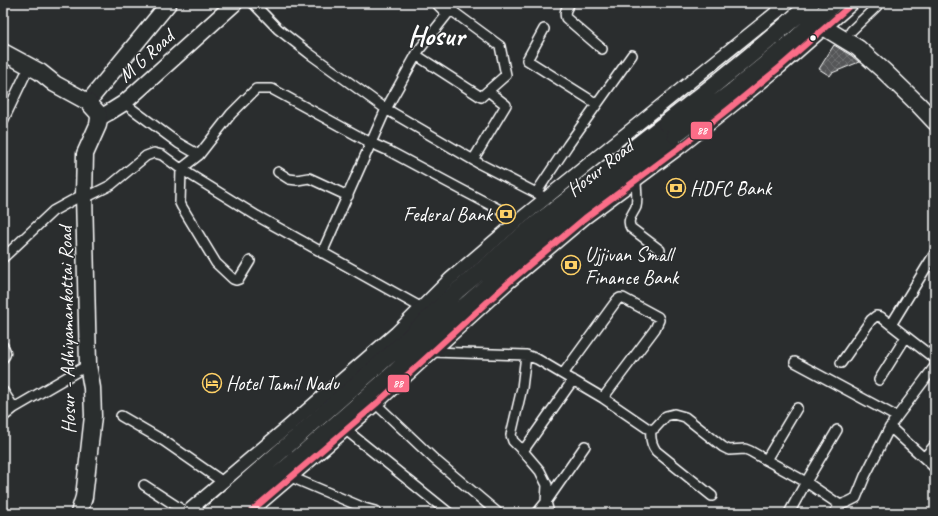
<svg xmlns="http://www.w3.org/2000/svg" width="938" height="516" font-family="Caveat,sans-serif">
<defs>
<pattern id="building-cross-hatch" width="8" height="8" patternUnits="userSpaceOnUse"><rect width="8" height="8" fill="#555758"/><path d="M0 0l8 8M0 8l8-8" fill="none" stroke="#6e7071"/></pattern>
</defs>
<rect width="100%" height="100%" fill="#2a2d2e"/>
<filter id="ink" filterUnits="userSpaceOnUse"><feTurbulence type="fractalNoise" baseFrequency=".025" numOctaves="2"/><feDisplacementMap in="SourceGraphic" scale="8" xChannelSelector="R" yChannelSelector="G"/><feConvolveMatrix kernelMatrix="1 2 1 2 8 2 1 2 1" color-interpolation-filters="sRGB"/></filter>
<g filter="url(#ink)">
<path fill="url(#building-cross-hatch)" stroke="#fff" d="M834,45L852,56L859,62L832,73L830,76L819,69Z"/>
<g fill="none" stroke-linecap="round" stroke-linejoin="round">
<defs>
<path id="minor" d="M253,3L278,29L310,54L386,109L480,164L546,198
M436,3L447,14
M570,3C566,9 564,12 566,18L602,49
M544,29L527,60L597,104
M851,31L880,3
M416,55L481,97L506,75L500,46L451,10
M124,103L178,143L199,155L231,114L256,89H272L371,143L389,151L462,190L519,220
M3,121L25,75
M199,155L181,169L180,203L182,207L216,263L233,279L236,280L239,279L250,261
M473,160L506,105L488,91
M278,172L289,179L297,180L309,178L348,196
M636,180C636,189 638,199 636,207C633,214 626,220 631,228L660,250
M536,193L568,145L632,55
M85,198L111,185L146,156L154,153L162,155L181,169L257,216L422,308
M322,253L386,109L419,50L456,3
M3,258L53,211L84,194
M891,325L935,253
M3,346C6,351 7,354 3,358
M433,352L526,355L537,359L603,398L647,428L651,430L655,428L666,416L674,414L685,417L723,447L729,450L745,449L750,451L806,482L840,505
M526,355L522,388L511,435L513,441L523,451L540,471L547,485L546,502
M795,362L897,417
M841,363L871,320L876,316L881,317L935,359
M563,374L617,300L620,298H623L658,317L659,320L655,329L603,398
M879,380L906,337
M3,391L14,408
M376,404L434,459L498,513
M121,416L164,441L223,482
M3,417L14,408L88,365
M893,422L935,366
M346,430L449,513
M651,430C650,438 651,444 656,451L712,496
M523,451L573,380
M924,458L935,445
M766,460L797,408
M291,477L364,508L375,511
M144,485L187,513
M546,502L585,446
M537,513L546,502L549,513
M789,513L806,482L837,430
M834,513L840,505L848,502L856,498L865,476L890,427L935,468"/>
<path id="tertiary" d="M186,513L291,424L396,333L450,279L519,220L788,3
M249,513L376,404L416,367L508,283L585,218L682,146L731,107L780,67L853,3"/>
<path id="primary" d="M88,102L169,3
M99,118L108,113L124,103L235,3"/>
<path id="trunk" d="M781,3L784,7L825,28L858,48L884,71L918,104L935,122
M3,52L40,72L55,84L88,102L98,113L99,118L98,125L85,154L84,194L88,365L92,388L93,416L84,497L79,513
M211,513L393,352L457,291L526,232L666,123
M234,513L300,456L395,372L460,310L525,253L675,135"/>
</defs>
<use href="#minor" stroke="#fff" stroke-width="12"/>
<use href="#tertiary" stroke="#fff" stroke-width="15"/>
<use href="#primary" stroke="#fff" stroke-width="18"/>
<use href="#trunk" stroke="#fff" stroke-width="19"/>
<use href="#minor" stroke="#2a2d2e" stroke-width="9"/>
<use href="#tertiary" stroke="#2a2d2e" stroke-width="12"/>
<use href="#primary" stroke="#2a2d2e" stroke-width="15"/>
<use href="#trunk" stroke="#2a2d2e" stroke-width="16"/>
<defs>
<path id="trunk-bridge" d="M666,123C716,84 765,45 811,3
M675,135L734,90L792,42L834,3"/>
</defs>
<use href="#trunk-bridge" stroke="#fff" stroke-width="19" stroke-linecap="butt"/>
<use href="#trunk-bridge" stroke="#2a2d2e" stroke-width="16"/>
<defs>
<path id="bus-1" d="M249,513L376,404L416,367L508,283L585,218L682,146L731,107L780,67L853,3"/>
</defs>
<use href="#bus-1" stroke="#2a2d2e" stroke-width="9"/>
<use href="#bus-1" stroke="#fb6d88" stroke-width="6"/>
</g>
</g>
<defs>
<symbol id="bank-ring" viewBox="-11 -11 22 22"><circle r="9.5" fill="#2a2d2e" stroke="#ffd166" stroke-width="1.5"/><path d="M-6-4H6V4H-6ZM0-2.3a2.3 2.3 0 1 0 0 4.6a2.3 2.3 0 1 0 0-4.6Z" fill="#ffd166"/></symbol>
<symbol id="hotel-ring" viewBox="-11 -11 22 22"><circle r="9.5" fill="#2a2d2e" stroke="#ffd166" stroke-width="1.5"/><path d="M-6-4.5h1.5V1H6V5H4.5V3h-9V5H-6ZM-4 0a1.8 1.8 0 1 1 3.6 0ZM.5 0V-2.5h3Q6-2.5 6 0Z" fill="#ffd166"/></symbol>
</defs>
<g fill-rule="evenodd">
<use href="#bank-ring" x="665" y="177" width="22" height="22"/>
<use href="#bank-ring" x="495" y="203" width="22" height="22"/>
<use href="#bank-ring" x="560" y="254" width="22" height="22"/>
<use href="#hotel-ring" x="201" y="372" width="22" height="22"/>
</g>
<circle fill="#fff" stroke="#2a2d2e" stroke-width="1.5" cx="813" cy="38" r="3.5"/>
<g text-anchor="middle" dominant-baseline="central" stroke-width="3" stroke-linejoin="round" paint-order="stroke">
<g font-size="20" fill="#fff" stroke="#2a2d2e">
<text transform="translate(146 56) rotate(-42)">M G Road</text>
<text transform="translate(600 168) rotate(-38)">Hosur Road</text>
<text transform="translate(67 330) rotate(-91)">Hosur - Adhiyamankottai Road</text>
</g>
<g font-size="20" fill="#fff" stroke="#2a2d2e" text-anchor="start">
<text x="690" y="188">HDFC Bank</text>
<text x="492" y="214" text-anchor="end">Federal Bank</text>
<text x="585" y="254">Ujjivan Small<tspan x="585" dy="23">Finance Bank</tspan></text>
<text x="226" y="383">Hotel Tamil Nadu</text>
</g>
<g font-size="28" font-weight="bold" fill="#fff" stroke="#2a2d2e">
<text x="436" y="35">Hosur</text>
</g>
</g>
<g stroke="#2a2d2e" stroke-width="1.5">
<rect x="690" y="121" width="23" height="19" rx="4" fill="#fb6d88"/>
<rect x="387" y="374" width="23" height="19" rx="4" fill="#fb6d88"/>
</g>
<g font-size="11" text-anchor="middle" font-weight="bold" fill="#fff">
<text x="702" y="134">88</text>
<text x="398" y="387">88</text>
</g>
<rect width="938" height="516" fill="none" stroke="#2a2d2e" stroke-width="16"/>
<rect x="8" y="8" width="922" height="500" fill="none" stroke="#fff" stroke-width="1.5" filter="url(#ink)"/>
</svg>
